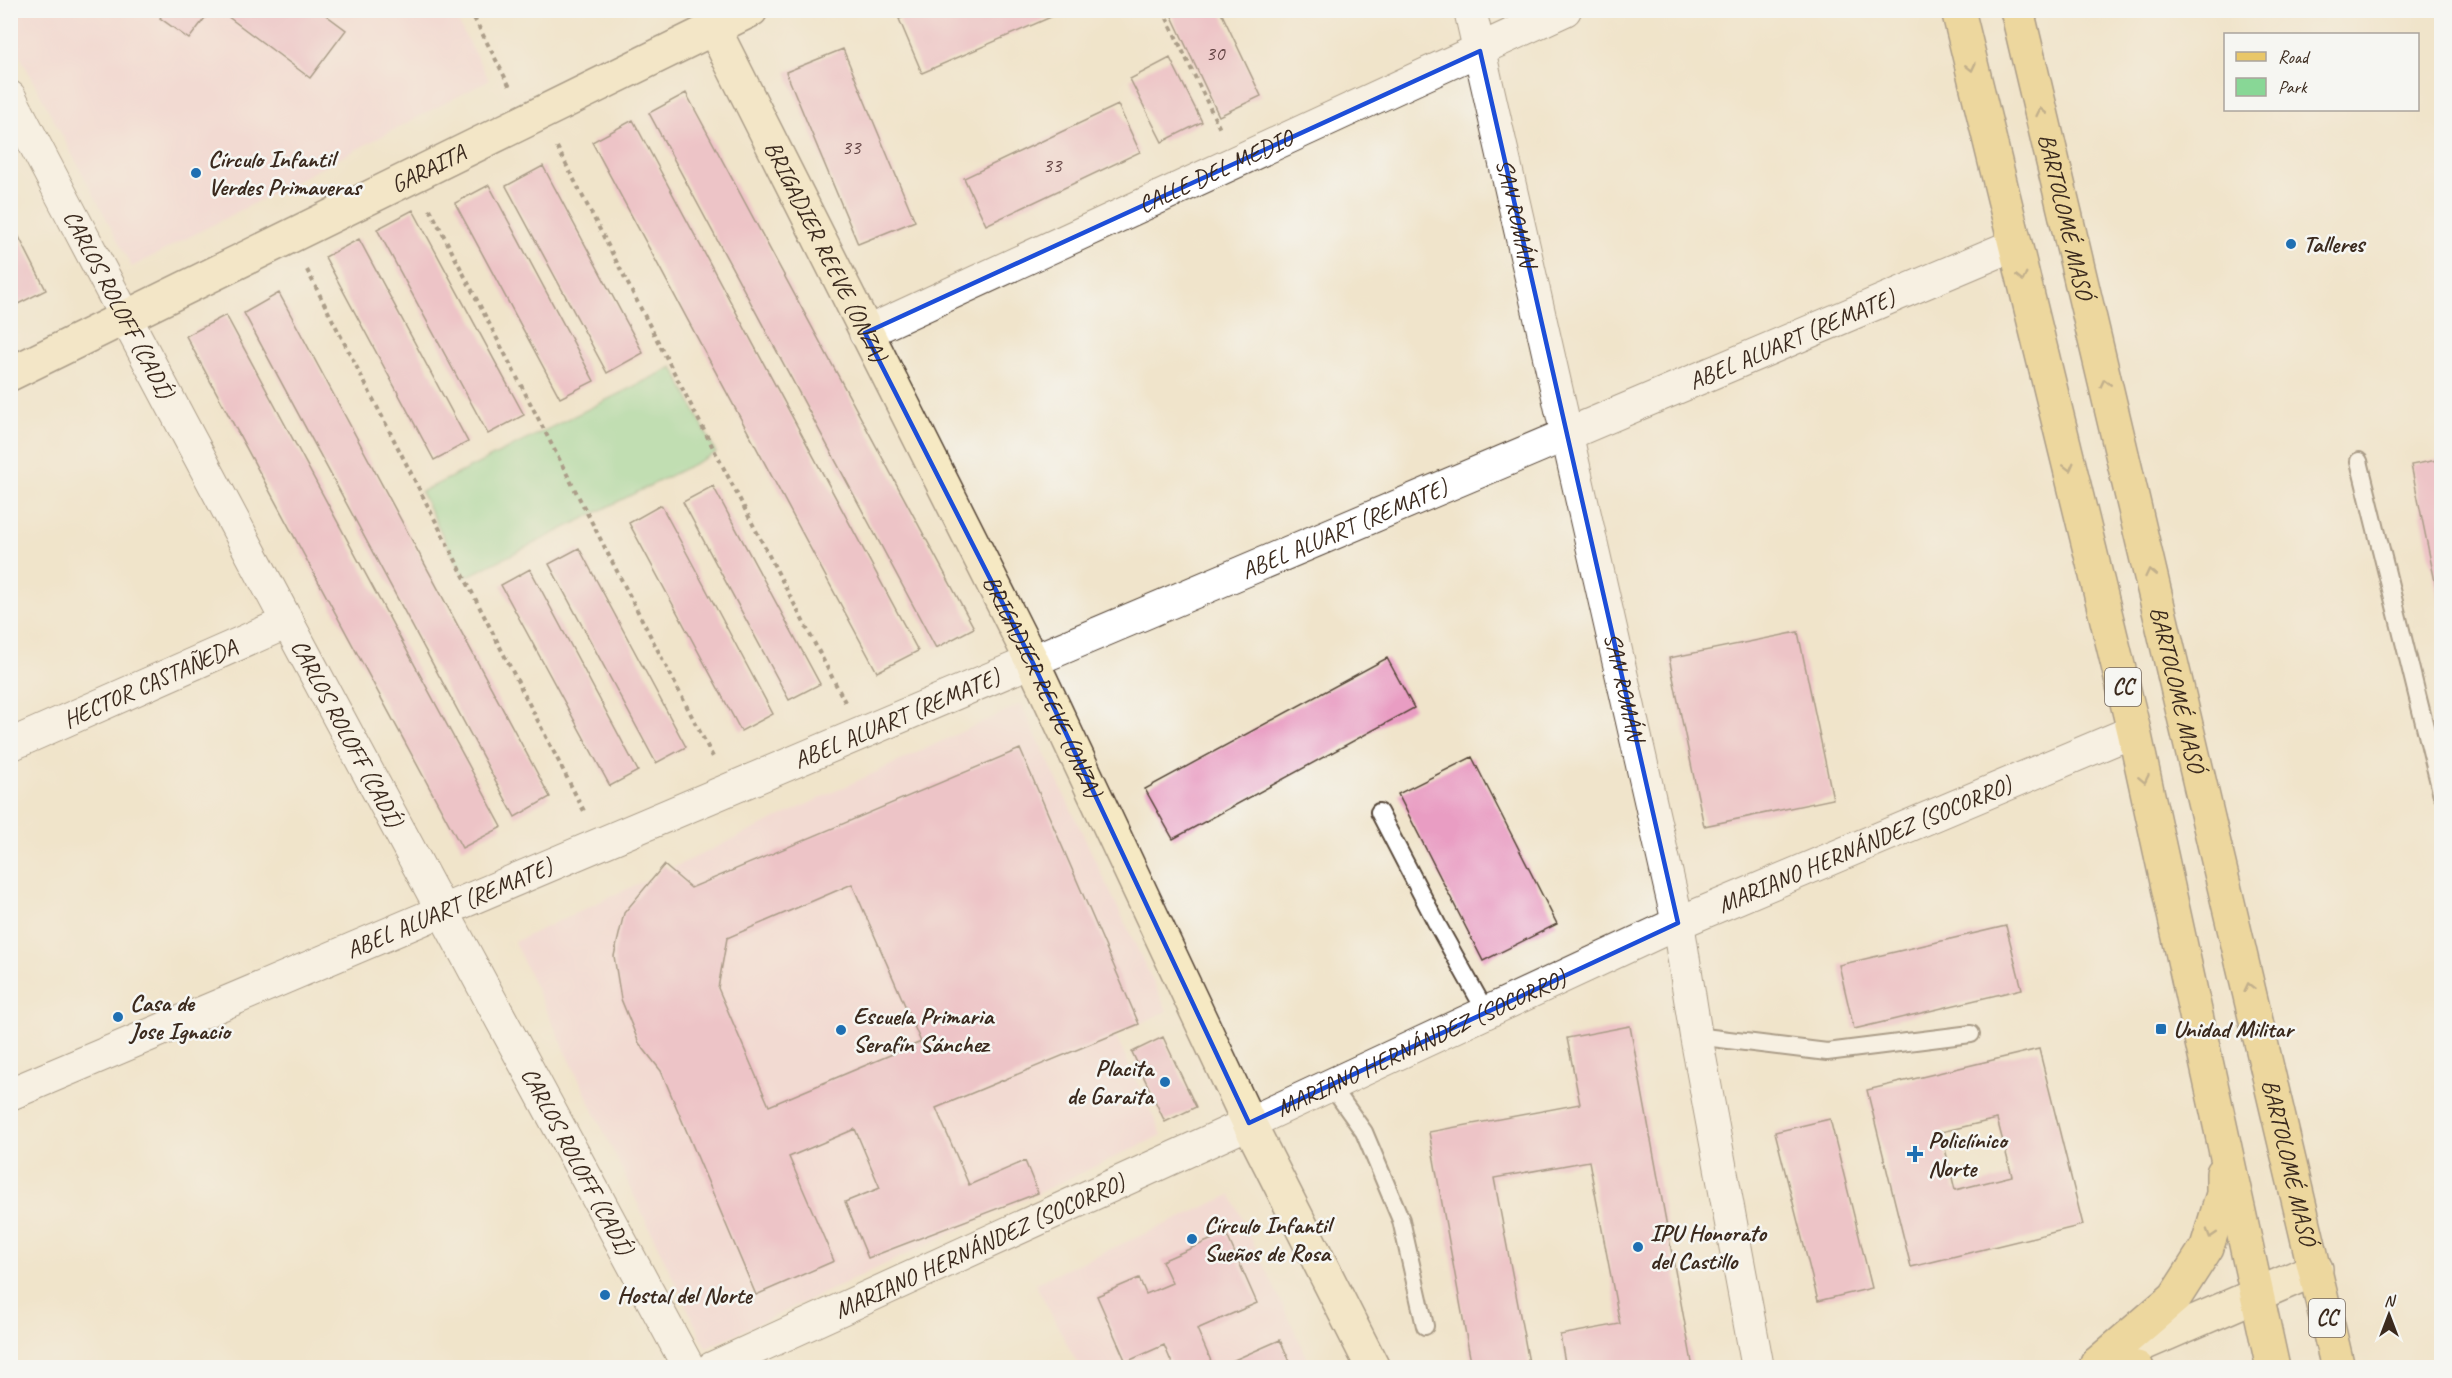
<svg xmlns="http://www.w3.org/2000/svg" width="2452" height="1378" font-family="Caveat,sans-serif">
<rect width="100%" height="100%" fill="#f6f6f2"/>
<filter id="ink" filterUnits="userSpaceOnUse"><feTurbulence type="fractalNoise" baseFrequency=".0167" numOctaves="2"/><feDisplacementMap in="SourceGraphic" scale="12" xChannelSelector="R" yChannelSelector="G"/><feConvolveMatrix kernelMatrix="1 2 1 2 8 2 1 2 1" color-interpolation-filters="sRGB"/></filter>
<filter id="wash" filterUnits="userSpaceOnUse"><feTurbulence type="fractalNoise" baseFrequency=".008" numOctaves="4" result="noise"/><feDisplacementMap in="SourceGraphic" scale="24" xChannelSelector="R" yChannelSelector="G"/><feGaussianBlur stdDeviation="1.35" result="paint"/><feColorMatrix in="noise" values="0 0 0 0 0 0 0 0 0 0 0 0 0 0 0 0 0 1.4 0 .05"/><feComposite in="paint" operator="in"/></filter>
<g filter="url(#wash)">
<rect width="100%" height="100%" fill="#f0e4cb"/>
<path fill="#f4cfdc" d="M10,11H452L489,80L132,267L11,39Z
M1021,704L1167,1011L1115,1035L1162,1135L706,1348L514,942Z
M1231,1195L1312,1367H1079L1035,1283Z"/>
<path fill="#88d796" stroke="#62805a" stroke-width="1.5" d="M673,367L716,453L464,578L421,492Z"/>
<g id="blocks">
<path fill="#e99dc3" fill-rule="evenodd" d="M165,10H211L189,39L160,18Z
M219,10H319L346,30L310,78Z
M920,10H1067L922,73L899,19Z
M1169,10H1220L1261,96L1219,116Z
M843,49L915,221L858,244L786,72Z
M1170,58L1202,122L1162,142L1130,79Z
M686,93L974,628L936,648L649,113Z
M1118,105L1140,152L986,225L964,178Z
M633,120L918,651L877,672L592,142Z
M543,166L643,353L607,373L506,186Z
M489,185L594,381L560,398L455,203Z
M413,210L524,415L488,434L377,229Z
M10,219L46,290L10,308Z
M359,239L468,442L434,460L325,257Z
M279,293L550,797L515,817L244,313Z
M226,315L502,827L462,848L186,336Z
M2442,459V606H2440L2411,465Z
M713,486L820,684L789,700L683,502Z
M661,505L773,714L741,731L629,523Z
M579,548L686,747L656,763L549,564Z
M530,569L638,771L610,786L501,585Z
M1798,632L1833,799L1704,826L1669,658Z
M1387,658L1414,708L1173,839L1145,789Z
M1020,749L1139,1024L936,1108L969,1185L1025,1161L1038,1193L868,1258L845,1202L880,1188L855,1129L789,1157L834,1261L756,1295L661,1071L639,1043L621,999L614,956L624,913L664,865L691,888ZM852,884L921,1042L769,1106L718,988L727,938Z
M1472,757L1557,924L1483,961L1398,794Z
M2006,926L2022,989L1854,1029L1839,965Z
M1630,1026L1693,1368H1566L1560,1335L1620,1324L1589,1161L1494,1178L1530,1368H1472L1429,1132L1580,1104L1567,1038Z
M1163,1037L1196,1107L1165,1122L1132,1052Z
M2039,1049L2083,1225L1911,1267L1867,1090ZM1997,1119L2012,1176L1955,1190L1941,1132Z
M1830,1119L1872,1288L1818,1301L1775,1132Z
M1226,1233L1257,1303L1197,1329L1214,1368H1174L1164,1345L1126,1362L1097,1296L1139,1278L1146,1294L1172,1283L1162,1261Z
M1280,1340L1293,1368H1216Z"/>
</g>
</g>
<g filter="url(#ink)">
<use href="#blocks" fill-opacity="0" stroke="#564638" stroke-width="1.5"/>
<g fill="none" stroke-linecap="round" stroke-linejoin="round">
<defs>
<path id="lane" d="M2359,461L2442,795
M1379,812L1438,926L1486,1012
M1696,1036L1827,1052L1971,1034
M1330,1084L1364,1132L1401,1220L1425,1326"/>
<g id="street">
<path id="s1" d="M1470,10L1678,923L1696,1036L1758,1368"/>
<path id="s2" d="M10,97C232,523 461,945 689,1368"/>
<path id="s3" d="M865,333L1565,10"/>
<path id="s4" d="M10,745L288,622"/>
<path id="s5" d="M10,1094L2014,245"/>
<path id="s6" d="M712,1368L1249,1123L1678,923L2134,731"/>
</g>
<g id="secondary">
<path id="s7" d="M714,29L1032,661L1249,1123L1373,1368"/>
<path id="s8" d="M10,374L751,10"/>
<path d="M2106,1360L2316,1269"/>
</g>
<g id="primary">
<path d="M1958,10L2134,731L2273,1368"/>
<path id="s9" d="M2017,10L2338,1368"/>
<path d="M2097,1364L2175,1297L2207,1247L2223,1194V1173"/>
<path d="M2097,1364L2137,1368"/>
</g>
</defs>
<use href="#lane" stroke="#564638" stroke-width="20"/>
<use href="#street" stroke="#564638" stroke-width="34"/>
<use href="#secondary" stroke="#564638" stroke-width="36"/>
<use href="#primary" stroke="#564638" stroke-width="36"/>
<path stroke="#564638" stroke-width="4" stroke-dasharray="4.5 4.5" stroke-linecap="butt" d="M470,10L510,87
M1163,10L1220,129
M557,147L845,702
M430,209L714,759
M307,270L585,813"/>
<use href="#lane" stroke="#fff" stroke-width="16"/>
<use href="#street" stroke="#fff" stroke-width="32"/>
<use href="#secondary" stroke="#f6e9c3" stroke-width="33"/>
<use href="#primary" stroke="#e9c769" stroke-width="33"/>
</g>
<defs><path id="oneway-chevron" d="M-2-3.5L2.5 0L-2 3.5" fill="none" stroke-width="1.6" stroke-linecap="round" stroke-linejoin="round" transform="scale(1.5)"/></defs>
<g stroke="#897140">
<use href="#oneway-chevron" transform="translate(1971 67) rotate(77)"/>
<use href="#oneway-chevron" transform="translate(2041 112) rotate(-103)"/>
<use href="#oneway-chevron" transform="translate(2022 277) rotate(76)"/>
<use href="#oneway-chevron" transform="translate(2105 383) rotate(-103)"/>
<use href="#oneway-chevron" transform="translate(2069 467) rotate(76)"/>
<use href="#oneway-chevron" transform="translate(2150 573) rotate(-103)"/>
<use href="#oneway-chevron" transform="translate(2144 779) rotate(78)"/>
<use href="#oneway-chevron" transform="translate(2249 987) rotate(-103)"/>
<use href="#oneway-chevron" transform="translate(2211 1234) rotate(107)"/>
</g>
</g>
<path d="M0 0H2452V1378H0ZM1480,51L1678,923L1249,1123L1032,661L865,333Z" fill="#f0e4cb" fill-opacity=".55" fill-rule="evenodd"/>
<path fill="none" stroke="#1d4ed8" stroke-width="4.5" stroke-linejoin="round" d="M1480,51L1678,923L1249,1123L1032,661L865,333Z"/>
<g fill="#1f6fb2" stroke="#f6f6f2" stroke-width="2">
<circle cx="196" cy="173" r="6"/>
<circle cx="2291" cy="244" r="6"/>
<circle cx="118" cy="1017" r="6"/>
<rect x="2155" y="1023" width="12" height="12" rx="3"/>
<circle cx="841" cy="1030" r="6"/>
<circle cx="1165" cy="1082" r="6"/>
<path d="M1912 1145h6v6h6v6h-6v6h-6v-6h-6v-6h6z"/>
<circle cx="1192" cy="1239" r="6"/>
<circle cx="1638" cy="1247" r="6"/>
<circle cx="605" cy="1295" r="6"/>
</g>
<g text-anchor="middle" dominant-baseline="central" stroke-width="5" stroke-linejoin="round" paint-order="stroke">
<g font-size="21" fill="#664747">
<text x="1215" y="53">30</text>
<text x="851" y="147">33</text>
<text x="1052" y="165">33</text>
</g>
<g fill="#f6f6f2" stroke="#73675e" stroke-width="1.5">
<rect x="2105" y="668" width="36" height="38" rx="4.5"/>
<rect x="2309" y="1299" width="36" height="38" rx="4.5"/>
</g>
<g font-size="22" font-weight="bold" fill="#3b2a1e">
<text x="2123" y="687">CC</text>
<text x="2327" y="1318">CC</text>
</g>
<g font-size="24" font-weight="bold" fill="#3b2a1e" stroke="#f6f6f2" text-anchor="start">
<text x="208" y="159">Círculo Infantil<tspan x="208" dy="28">Verdes Primaveras</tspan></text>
<text x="2303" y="244">Talleres</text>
<text x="130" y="1003">Casa de<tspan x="130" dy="28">Jose Ignacio</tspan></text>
<text x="853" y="1016">Escuela Primaria<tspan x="853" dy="28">Serafín Sánchez</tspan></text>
<text x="2173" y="1029">Unidad Militar</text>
<text x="1153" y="1068" text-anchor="end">Placita<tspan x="1153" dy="28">de Garaita</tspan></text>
<text x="1928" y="1140">Policlínico<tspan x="1928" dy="28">Norte</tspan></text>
<text x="1204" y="1225">Círculo Infantil<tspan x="1204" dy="28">Sueños de Rosa</tspan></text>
<text x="1650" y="1233">IPU Honorato<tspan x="1650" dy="28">del Castillo</tspan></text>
<text x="617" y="1295">Hostal del Norte</text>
</g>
<g font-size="24" fill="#3b2a1e" stroke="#f6f6f2">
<text stroke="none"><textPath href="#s8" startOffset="466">GARAITA</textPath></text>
<text stroke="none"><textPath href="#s3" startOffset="386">CALLE DEL MEDIO</textPath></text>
<text stroke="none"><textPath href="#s1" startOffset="208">SAN ROMÁN</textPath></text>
<text stroke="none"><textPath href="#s9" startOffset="212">BARTOLOMÉ MASÓ</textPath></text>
<text stroke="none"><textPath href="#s7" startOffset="249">BRIGADIER REEVE (ONZA)</textPath></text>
<text stroke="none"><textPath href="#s2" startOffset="234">CARLOS ROLOFF (CADÍ)</textPath></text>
<text stroke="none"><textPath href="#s5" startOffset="1935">ABEL ALUART (REMATE)</textPath></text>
<text stroke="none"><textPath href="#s5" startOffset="1449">ABEL ALUART (REMATE)</textPath></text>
<text stroke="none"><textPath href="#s4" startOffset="153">HECTOR CASTAÑEDA</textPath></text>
<text stroke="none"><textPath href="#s7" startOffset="735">BRIGADIER REEVE (ONZA)</textPath></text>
<text stroke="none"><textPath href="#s1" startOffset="694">SAN ROMÁN</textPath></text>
<text stroke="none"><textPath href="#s9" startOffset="698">BARTOLOMÉ MASÓ</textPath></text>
<text stroke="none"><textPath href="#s5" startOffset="963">ABEL ALUART (REMATE)</textPath></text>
<text stroke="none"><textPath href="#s2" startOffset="720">CARLOS ROLOFF (CADÍ)</textPath></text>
<text stroke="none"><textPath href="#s6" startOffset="1266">MARIANO HERNÁNDEZ (SOCORRO)</textPath></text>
<text stroke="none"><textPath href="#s5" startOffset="477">ABEL ALUART (REMATE)</textPath></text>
<text stroke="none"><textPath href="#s6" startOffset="780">MARIANO HERNÁNDEZ (SOCORRO)</textPath></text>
<text stroke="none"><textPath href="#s2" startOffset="1206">CARLOS ROLOFF (CADÍ)</textPath></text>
<text stroke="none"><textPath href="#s9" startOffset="1184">BARTOLOMÉ MASÓ</textPath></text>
<text stroke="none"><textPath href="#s6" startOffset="294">MARIANO HERNÁNDEZ (SOCORRO)</textPath></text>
</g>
</g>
<rect width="2452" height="1378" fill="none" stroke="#f6f6f2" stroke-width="36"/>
<rect x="2224" y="33" width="195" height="78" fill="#f6f6f2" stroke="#aba49d" stroke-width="1.5"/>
<rect x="2236" y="52" width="30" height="9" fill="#e9c769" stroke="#aba49d" stroke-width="1.5"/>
<text x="2278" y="63" font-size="18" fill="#3b2a1e">Road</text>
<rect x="2236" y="78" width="30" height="18" fill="#88d796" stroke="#aba49d" stroke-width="1.5"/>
<text x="2278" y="93" font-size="18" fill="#3b2a1e">Park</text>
<g transform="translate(2389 1315)" stroke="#f6f6f2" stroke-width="4.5" paint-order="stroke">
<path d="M0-4.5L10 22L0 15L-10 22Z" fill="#3b2a1e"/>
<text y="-9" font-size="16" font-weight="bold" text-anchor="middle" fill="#3b2a1e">N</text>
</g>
</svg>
